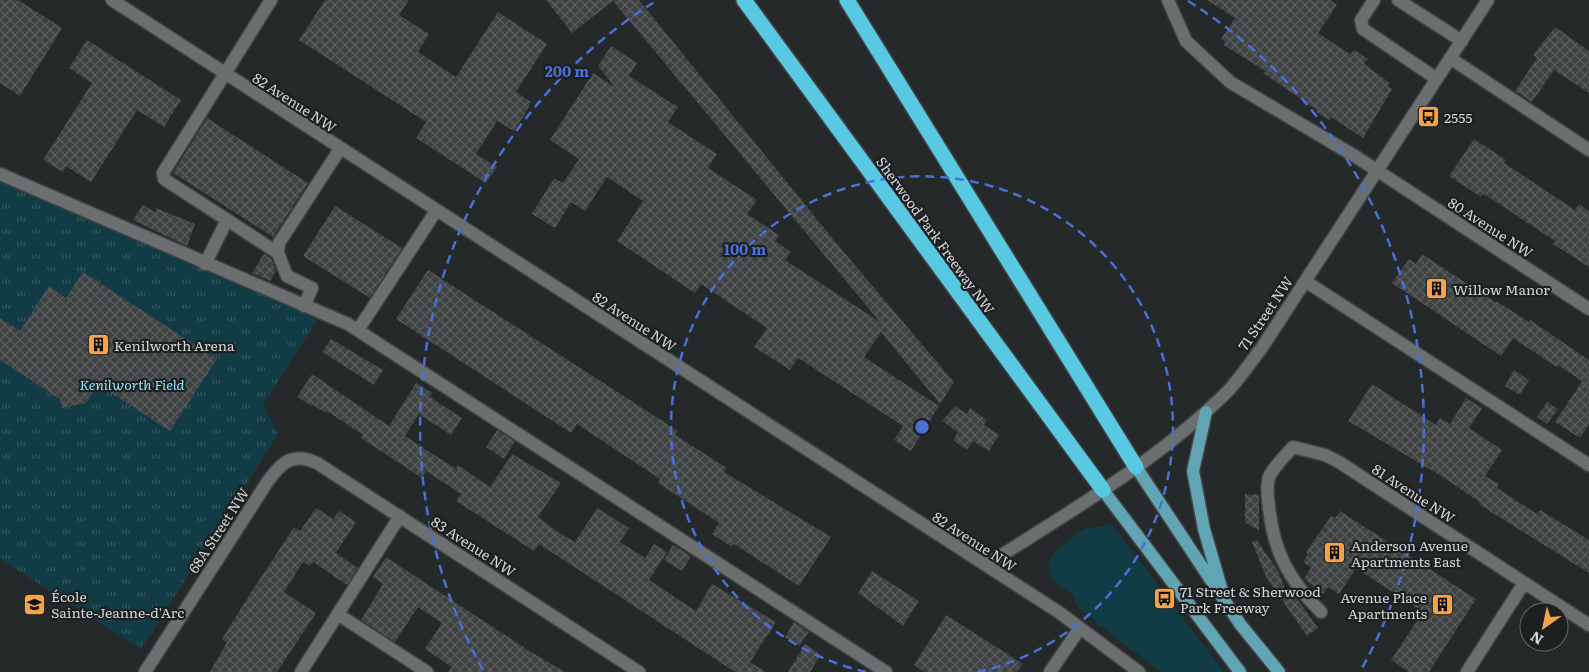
<svg xmlns="http://www.w3.org/2000/svg" width="1589" height="672" font-family="Literata,serif">
<defs>
<pattern id="park-tufts" width="24" height="20" patternUnits="userSpaceOnUse" patternTransform="scale(1.25)"><rect width="24" height="20" fill="#123c45"/><path d="M3 7l-1-3M5 7V3M7 7l1-3M15 17l-1-3M17 17v-4M19 17l1-3" fill="none" stroke="#34575f"/></pattern>
<pattern id="building-cross-hatch" width="8" height="8" patternUnits="userSpaceOnUse" patternTransform="scale(1.25)"><rect width="8" height="8" fill="#3f4243"/><path d="M0 0l8 8M0 8l8-8" fill="none" stroke="#5a5c5d"/></pattern>
</defs>
<rect width="100%" height="100%" fill="#26292a"/>
<path fill="#123c45" d="M1110,523L1113,526L1224,672H1161L1099,625L1075,603L1074,595C1071,592 1067,592 1064,589C1040,571 1047,557 1068,541C1074,537 1081,529 1087,528C1096,526 1102,529 1110,523Z"/>
<path fill="url(#park-tufts)" d="M0,181L319,317L263,405L278,434L141,649L0,559Z"/>
<path fill="url(#building-cross-hatch)" d="M0,0H18L62,28L20,96L0,83Z
M325,0H409L399,15L429,34L418,52L456,77L498,12L547,44L516,92L531,102L528,109L514,131L497,121L476,154L497,167L486,183L416,138L426,122L299,40Z
M546,0H639L837,244L954,382L940,404L881,332L864,357L939,406L911,451L894,440L903,426L798,358L790,370L754,347L767,328L701,284L695,293L617,241L643,201L607,177L585,211L571,202L555,228L532,214L554,178L563,183L579,159L550,140L593,73L615,87L598,66L611,46L637,63L629,76L678,107L668,122L717,154L708,168L757,200L747,214L779,235L775,241L791,252L785,260L880,322L613,1L572,33Z
M1207,0H1330L1337,5L1318,33L1350,54L1355,50L1368,59L1364,64L1390,83L1388,86L1392,89L1363,138L1331,117L1329,120L1316,112L1317,110L1263,73L1265,71L1224,45L1225,42L1221,39L1235,18Z
M1555,27L1589,51V93L1554,70L1532,102L1515,91L1537,58L1533,55Z
M87,40L181,100L164,127L137,110L91,182L66,166L63,172L43,160L92,83L69,68Z
M207,118L308,183L273,237L173,173Z
M1474,139L1506,160L1504,163L1575,210L1579,204L1589,211V267L1553,244L1555,241L1484,194L1481,197L1449,176Z
M143,205L155,212L156,208L195,224L187,246L133,220Z
M335,206L402,248L370,298L303,256Z
M264,254L271,258L276,271L270,281L252,273Z
M1422,254L1495,302L1496,301L1529,322L1530,320L1589,360V424L1580,438L1555,422L1582,381L1558,365L1557,367L1513,338L1501,356L1392,283L1409,259L1416,264Z
M428,270L678,431L675,435L727,468L724,472L831,537L799,586L734,544L732,547L712,534L719,523L658,483L660,479L577,424L571,433L396,319Z
M83,272L217,359L170,431L98,384L86,403L62,408L60,399L0,360V318L20,331L49,286L66,298Z
M331,339L383,370L374,385L322,352Z
M1514,370L1529,380L1520,395L1505,386Z
M312,374L389,426L416,383L432,393L430,397L462,418L451,435L419,414L405,436L456,469L458,465L490,487L512,454L561,483L538,517L558,532L575,542L597,508L629,528L620,542L645,558L654,544L667,552L649,580L696,611L712,584L776,622L750,662L766,672H735L539,544L534,551L470,510L456,501L461,494L426,471L422,478L361,438L363,435L327,411L326,413L313,405L312,406L297,397Z
M1372,384L1436,425L1440,418L1450,424L1466,398L1482,408L1469,428L1502,450L1485,476L1499,484L1497,488L1537,514L1540,510L1589,540V573L1480,505L1481,503L1443,477L1348,421Z
M1547,402L1558,409L1547,424L1537,417Z
M955,406L967,414L970,408L987,420L984,425L999,435L989,451L973,441L967,450L953,440L958,432L942,421Z
M497,430L515,441L504,459L486,447Z
M1245,494L1259,495V531L1245,522Z
M316,508L333,519L339,511L356,522L336,553L358,568L347,585L313,562L310,566L303,562L284,592L316,613L277,672H210L227,642L222,639L250,594L294,527L300,531Z
M1340,511L1476,599L1429,672H1409L1391,660L1423,612L1356,568L1339,594L1328,587L1323,594L1304,579L1311,568L1303,562L1308,554L1306,552L1331,516L1335,518Z
M1257,540L1278,571L1285,589H1290L1318,628L1307,636L1266,577L1252,542Z
M673,545L691,556L682,571L664,560Z
M386,557L531,652L565,672H448L452,667L425,649L442,623L418,607L395,642L361,620L383,584L373,577Z
M872,571L919,601L903,626L858,593Z
M946,615L1023,664L1017,672H924L914,665Z
M794,622L809,632L799,646L785,637Z
M805,644L821,655L810,672H788Z"/>
<g fill="none" stroke-linecap="round" stroke-linejoin="round">
<defs>
<path id="minor" d="M112,0L1060,613L1139,672
M271,0L163,173L164,179L278,253
M1168,0L1186,41L1230,82L1358,158L1589,309
M1374,0L1361,20L1363,29L1437,79
M1398,0L1462,41
M1450,58L1589,150
M0,174L348,324L886,672
M205,264L227,220
M1305,281L1589,465
M304,306L312,288L287,276L278,253L279,243L340,149
M358,330L436,211
M986,565C1069,512 1158,461 1228,391C1240,378 1250,363 1261,349L1488,0
M1321,612C1289,580 1274,553 1269,508C1268,498 1266,487 1269,477C1274,466 1285,456 1293,447L1325,455L1339,462L1589,625
M339,615L427,672
M145,672L268,481C282,462 292,452 317,463L639,672
M301,672L400,516
M1050,672L1080,628
M1467,672L1524,583"/>
<path id="major" d="M1206,412L1193,471L1204,529L1222,591
M1136,467L1240,624L1279,672
M1103,490L1240,672"/>
<path id="highway" d="M744,0L1103,490
M847,0L1136,467"/>
</defs>
<use href="#minor" stroke="#424445" stroke-width="15"/>
<use href="#major" stroke="#424445" stroke-width="15"/>
<use href="#highway" stroke="#424445" stroke-width="18"/>
<use href="#minor" stroke="#6c6f70" stroke-width="12"/>
<use href="#major" stroke="#61a5b5" stroke-width="12"/>
<use href="#highway" stroke="#59c9e3" stroke-width="15"/>
</g>
<g fill="none" stroke="#4a70d7" stroke-width="2.5" stroke-dasharray="9 6">
<path d="M866 672A251 251 0 1 1 978 672"/>
<path d="M483 670A502 502 0 0 1 656 1M1188 1A502 502 0 0 1 1361 670"/>
</g>
<defs>
<symbol id="bus-square" viewBox="-11 -11 22 22"><rect x="-9" y="-9" width="18" height="18" rx="4" fill="#f5a346" stroke="#1d2021"/><path d="M-5-6H5V4H4V6H2V4H-2V6H-4V4H-5ZM-3.5-4V0h7V-4ZM-3.5 1.2v1.5H-2V1.2ZM2 1.2v1.5H3.5V1.2Z" fill="#111"/></symbol>
<symbol id="building-square" viewBox="-11 -11 22 22"><rect x="-9" y="-9" width="18" height="18" rx="4" fill="#f5a346" stroke="#1d2021"/><path d="M-4-6H4V6H1V3H-1V6H-4ZM-2.5-4.3h1.7v1.8h-1.7ZM.8-4.3h1.7v1.8H.8ZM-2.5-1h1.7V.8h-1.7ZM.8-1h1.7V.8H.8Z" fill="#111"/></symbol>
<symbol id="school-square" viewBox="-11 -11 22 22"><rect x="-9" y="-9" width="18" height="18" rx="4" fill="#f5a346" stroke="#1d2021"/><path d="M0-5L7-2L0 1L-7-2ZM-4 1L0 2.5L4 1V4Q0 6-4 4Z" fill="#111"/></symbol>
</defs>
<g fill-rule="evenodd">
<use href="#bus-square" x="1416" y="104" width="25" height="25"/>
<use href="#building-square" x="1424" y="276" width="25" height="25"/>
<use href="#building-square" x="86" y="332" width="25" height="25"/>
<use href="#building-square" x="1322" y="540" width="25" height="25"/>
<use href="#bus-square" x="1152" y="586" width="25" height="25"/>
<use href="#school-square" x="22" y="592" width="25" height="25"/>
<use href="#building-square" x="1430" y="592" width="25" height="25"/>
</g>
<g text-anchor="middle" dominant-baseline="central" stroke-width="4.5" stroke-linejoin="round" paint-order="stroke">
<g font-size="14" fill="#d2d4d5" stroke="#1d2021">
<text transform="translate(295 102) rotate(33)">82 Avenue NW</text>
<text transform="translate(1491 227) rotate(33)">80 Avenue NW</text>
<text transform="translate(936 235) rotate(54)">Sherwood Park Freeway NW</text>
<text transform="translate(1265 313) rotate(-56)">71 Street NW</text>
<text transform="translate(635 321) rotate(33)">82 Avenue NW</text>
<text transform="translate(1414 493) rotate(33)">81 Avenue NW</text>
<text transform="translate(218 530) rotate(-57)">68A Street NW</text>
<text transform="translate(975 541) rotate(33)">82 Avenue NW</text>
<text transform="translate(474 546) rotate(33)">83 Avenue NW</text>
</g>
<g font-size="14" fill="#d2d4d5" stroke="#1d2021" text-anchor="start">
<text x="1444" y="117">2555</text>
<text x="1453" y="289">Willow Manor</text>
<text x="114" y="345">Kenilworth Arena</text>
<text x="1351" y="545">Anderson Avenue<tspan x="1351" dy="16">Apartments East</tspan></text>
<text x="1180" y="591">71 Street &amp; Sherwood<tspan x="1180" dy="16">Park Freeway</tspan></text>
<text x="51" y="596">École<tspan x="51" dy="16">Sainte-Jeanne-d'Arc</tspan></text>
<text x="1427" y="597" text-anchor="end">Avenue Place<tspan x="1427" dy="16">Apartments</tspan></text>
</g>
<g font-size="14" font-style="italic" fill="#8be6fc" stroke="#1d2021">
<text x="132" y="384">Kenilworth Field</text>
</g>
</g>
<circle cx="922" cy="427" r="8" fill="#4a70d7" stroke="#1d2021" stroke-width="2.5"/>
<g font-size="15" text-anchor="middle" font-weight="bold" fill="#4a70d7" stroke="#1d2021" stroke-width="4.5" stroke-linejoin="round" paint-order="stroke">
<text x="567" y="77">200 m</text>
<text x="745" y="255">100 m</text>
</g>
<g transform="translate(1544 627) rotate(213)"><circle r="24" fill="#1d2021" stroke="#656869"/>
<path d="M0-4L9 19L0 12L-9 19Z" fill="#f5a346"/>
<text y="-8" font-size="14" font-weight="bold" text-anchor="middle" fill="#d2d4d5">N</text>
</g>
</svg>
